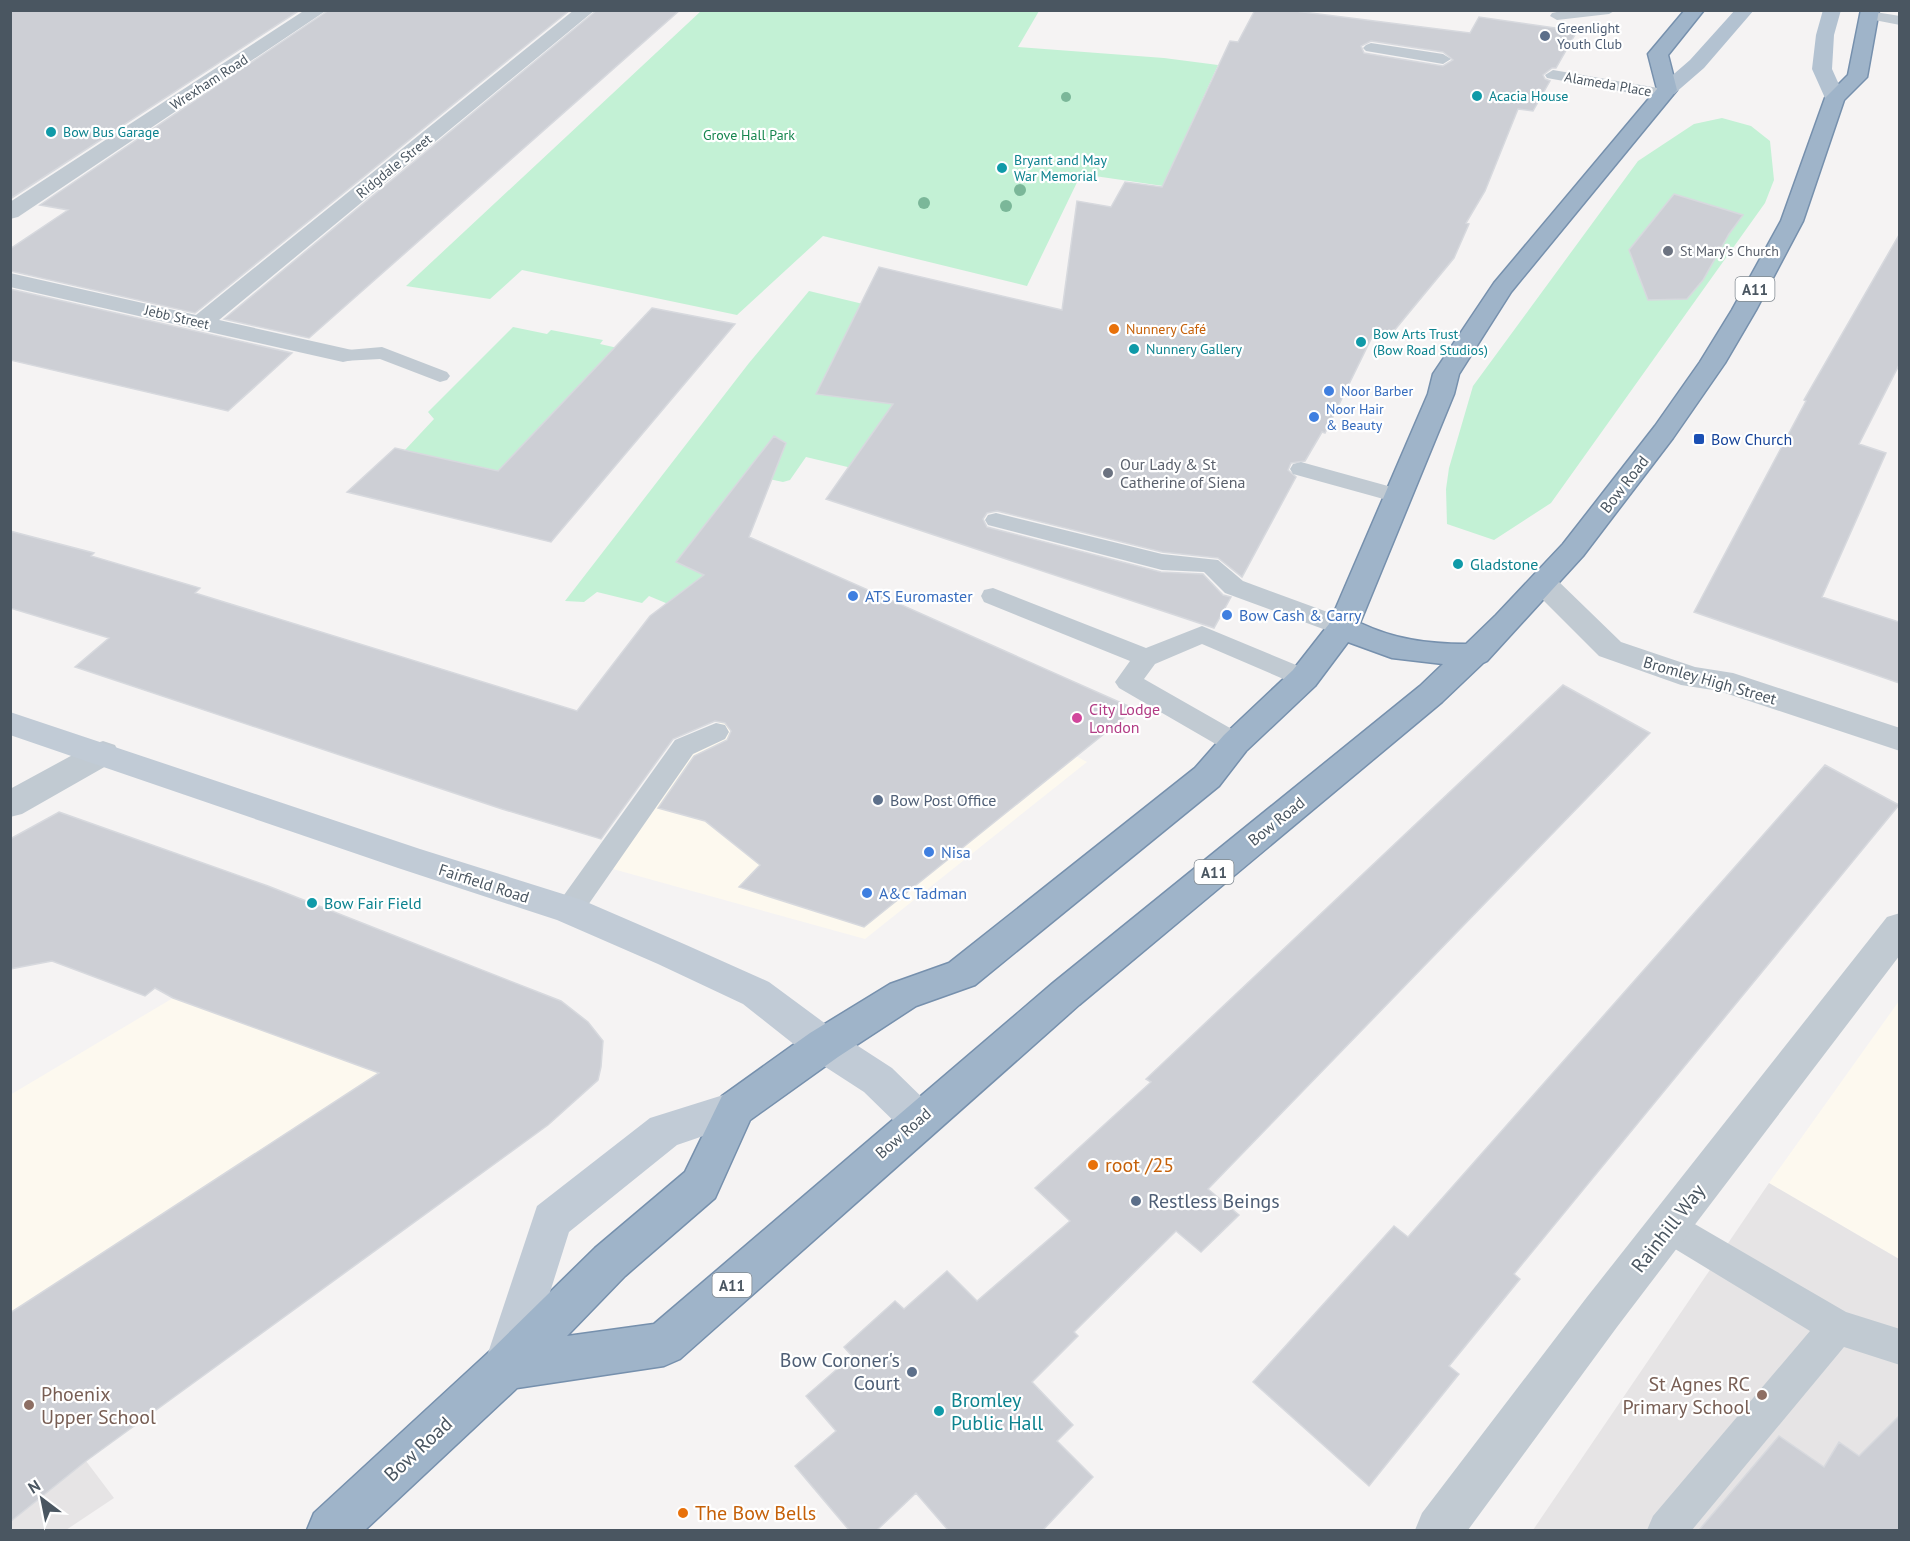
<svg xmlns="http://www.w3.org/2000/svg" width="1910" height="1541" font-family="'PT Sans',sans-serif">
<rect width="100%" height="100%" fill="#f5f3f3"/>
<path fill="#fdf9ef" d="M797,658L1076,756L1087,762L865,939L613,869L686,751Z
M269,887L561,1001L588,1022L603,1041L598,1080L548,1125L86,1461L11,1349L10,1095L173,998Z
M1899,1001V1259L1769,1183Z"/>
<path fill="#e6e4e5" d="M1769,1183L1899,1259V1530H1533Z
M10,1349L86,1461L114,1498L66,1530H11Z"/>
<path fill="#c3f1d5" d="M701,11H1039L1018,47L1164,58L1218,65L1163,186L1081,174L1027,286L823,236L737,315L522,270L490,299L406,286Z
M1722,118L1751,126L1770,141L1774,180L1765,203L1551,503L1494,540L1447,524L1446,489L1449,468L1473,386L1638,161L1694,124Z
M809,291L1055,350L860,470L806,457L790,480L783,482L760,477L732,490L677,562L826,630L797,658L649,596L642,603L597,592L584,602L565,601L749,363Z
M513,327L547,334L551,330L603,340L600,344L631,351L512,475L481,467L474,474L405,450L434,419L428,412Z"/>
<path fill="#cdcfd5" stroke="#d7d9de" stroke-width="1.5" fill-rule="evenodd" d="M10,10H300L10,199Z
M329,10H570L195,313L10,271V249L68,210L40,205Z
M597,10H680L309,338L224,319Z
M1255,10H1287L1470,33L1479,17L1577,31L1556,68H1552L1543,75L1545,79L1550,81L1533,111L1518,109L1485,191L1466,223L1469,224L1454,258L1388,338L1374,333L1325,433L1322,432L1305,461L1291,463L1288,470L1296,477L1242,577L1218,558L1162,552L997,511L987,513L983,519L987,527L1161,572L1203,574L1223,595L1231,597L1214,628L826,499L893,404L816,394L879,267L1062,310L1077,201L1111,207L1125,182L1162,187L1230,41L1238,42ZM1371,41L1443,52L1453,60L1443,66L1364,53L1361,46Z
M1674,194L1743,215L1729,234L1703,280L1687,299L1648,300L1629,250Z
M1899,235V365L1859,444L1886,453L1822,597L1899,622V683L1694,612L1806,401L1804,400Z
M10,289L292,353L228,411L10,360Z
M652,308L735,324L551,542L347,492L395,448L498,471Z
M774,436L786,443L749,537L1135,709L864,927L739,887L760,865L705,821L658,808L694,756L727,740L731,731L725,723L715,721L673,739L601,839L502,809L75,667L109,638L10,608V531L94,553L91,556L200,588L195,593L577,711L650,616L704,575L676,562Z
M1563,685L1650,733L1208,1189L1239,1215L1201,1252L1176,1231L1074,1332L1078,1336L1032,1382L1073,1425L1057,1441L1093,1477L1043,1530H948L916,1493L877,1530H849L795,1466L836,1431L806,1396L852,1356L844,1347L895,1301L904,1309L947,1271L977,1301L1070,1221L1035,1188L1151,1082L1146,1079Z
M1825,765L1899,805L1514,1274L1520,1279L1449,1366L1459,1374L1369,1486L1253,1382L1394,1226L1408,1237Z
M59,812L268,886L561,1001L588,1022L603,1041L601,1067L598,1080L548,1125L86,1461L10,1522V1313L379,1073L173,998L155,988L145,996L52,961L10,969V839Z
M1899,1416V1530H1699L1779,1436L1824,1467L1839,1442L1859,1456Z"/>
<g fill="none" stroke-linecap="round" stroke-linejoin="round">
<defs>
<path id="trunk" d="M1685,10H1704L1668,55L1677,90L1511,292L1459,374L1454,394L1360,623C1394,639 1427,644 1466,644L1496,615L1563,544L1655,426L1700,362L1732,310L1781,221L1825,98L1848,75L1861,10H1879L1867,77L1844,100L1803,221L1756,310L1725,363L1673,438L1583,556L1487,661L1483,663L1442,702L1079,1005L680,1359L664,1366L517,1388L365,1530H307L314,1513L490,1351L595,1248L685,1172L722,1096L810,1033L890,984L949,963L1195,768L1224,735L1293,670L1329,624L1428,394L1433,374L1494,283L1657,89L1648,54ZM1348,642L1392,658L1443,664L1420,686L1053,983L654,1324L567,1336L625,1276L715,1198L750,1120L838,1057L916,1006L975,985L1219,786L1246,751L1315,686Z"/>
</defs>
<use href="#trunk" stroke="#7690ad" stroke-width="3"/>
<path fill="#c1cad2" fill-rule="evenodd" d="M1616,10L1609,14L1557,20L1550,16L1552,13L1566,10Z
M1869,11L1900,16V25L1864,18L1862,15Z
M1371,43L1443,54L1451,59L1443,64L1366,51L1363,48L1366,45Z
M1553,70L1664,89L1672,94L1664,99L1547,78L1545,75Z
M382,347L447,372L450,376L447,380L440,382L380,359L343,361L336,359L333,355L336,351Z
M1301,462L1406,491L1409,496L1406,501L1398,503L1293,474L1290,469L1293,464Z
M996,513L1162,554L1218,560L1243,581L1352,621L1355,627L1352,633L1343,635L1334,633L1225,593L1204,572L1162,570L988,525L985,520L988,515Z
M993,588L1146,648L1202,626L1313,672L1317,678L1313,684L1304,687L1295,684L1202,644L1155,664L1144,679L1244,736L1248,743L1244,750L1235,753L1226,750L1119,688L1115,682L1130,661L984,602L981,596L984,590Z
M716,723L725,725L729,732L725,739L693,754L579,918L569,922L559,918L554,910L559,902L675,740Z
M1669,1211L1681,1216L1846,1312L1900,1329V1365L1844,1347L1692,1530H1647L1653,1516L1810,1331L1657,1238L1652,1227L1657,1216Z"/>
<path fill="#c1cad2" fill-rule="evenodd" d="M305,10H327L18,217L10,219V202Z
M574,10H595L219,320L352,350L355,355L352,360L343,362L10,287V273L196,315Z
M103,741L115,745L119,753L115,761L22,814L10,817V789L91,745Z
M1900,913V955L1617,1327L1468,1530H1415L1422,1513L1587,1297L1887,917Z"/>
<path fill="#c1cad2" fill-rule="evenodd" d="M1544,574L1554,577L1621,642L1695,667L1733,673L1900,728V751L1719,691L1681,685L1599,656L1534,591L1529,584L1534,577Z"/>
<path fill="#c1cbd6" fill-rule="evenodd" d="M10,712L420,849L582,900L684,944L769,982L838,1033L892,1068L933,1108L939,1120L933,1132L919,1138L905,1132L864,1092L810,1057L743,1004L658,964L557,920L398,868L10,735Z
M736,1091L750,1096L756,1108L750,1120L677,1145L569,1232L522,1381L506,1387L490,1381L484,1365L537,1206L650,1118Z"/>
<path fill="#b3c2d1" fill-rule="evenodd" d="M1735,10H1754L1704,68L1674,94H1660L1657,90L1660,86L1690,60Z
M1823,10H1841L1834,35L1832,69L1845,98L1842,102H1828L1825,98L1812,69L1816,35Z"/>
<use href="#trunk" fill="#9fb4c9" fill-rule="evenodd"/>
</g>
<g fill="#7bb799">
<circle cx="1066" cy="97" r="5"/>
<circle cx="1020" cy="190" r="6"/>
<circle cx="924" cy="203" r="6"/>
<circle cx="1006" cy="206" r="6"/>
</g>
<g fill="#5c6f8a" stroke="#fff" stroke-width="2">
<circle cx="1545" cy="36" r="6"/>
<circle cx="878" cy="800" r="6"/>
<circle cx="1136" cy="1201" r="6"/>
<circle cx="912" cy="1372" r="6"/>
</g>
<g fill="#0f9aa8" stroke="#fff" stroke-width="2">
<circle cx="1477" cy="96" r="6"/>
<circle cx="51" cy="132" r="6"/>
<circle cx="1002" cy="168" r="6"/>
<circle cx="1361" cy="342" r="6"/>
<circle cx="1134" cy="349" r="6"/>
<circle cx="1458" cy="564" r="6"/>
<circle cx="312" cy="903" r="6"/>
<circle cx="939" cy="1411" r="6"/>
</g>
<g fill="#6b7280" stroke="#fff" stroke-width="2">
<circle cx="1668" cy="251" r="6"/>
<circle cx="1108" cy="473" r="6"/>
</g>
<g fill="#e8710a" stroke="#fff" stroke-width="2">
<circle cx="1114" cy="329" r="6"/>
<circle cx="1093" cy="1165" r="6"/>
<circle cx="683" cy="1513" r="6"/>
</g>
<g fill="#3f7fe0" stroke="#fff" stroke-width="2">
<circle cx="1329" cy="391" r="6"/>
<circle cx="1314" cy="417" r="6"/>
<circle cx="853" cy="596" r="6"/>
<circle cx="1227" cy="615" r="6"/>
<circle cx="929" cy="852" r="6"/>
<circle cx="867" cy="893" r="6"/>
</g>
<rect fill="#1a4fb4" stroke="#fff" stroke-width="2" x="1693" y="433" width="12" height="12" rx="3"/>
<circle fill="#d1479c" stroke="#fff" stroke-width="2" cx="1077" cy="718" r="6"/>
<g fill="#8d6e63" stroke="#fff" stroke-width="2">
<circle cx="1762" cy="1395" r="6"/>
<circle cx="29" cy="1405" r="6"/>
</g>
<g text-anchor="middle" dominant-baseline="central" stroke-width="4.5" stroke-linejoin="round" paint-order="stroke">
<g font-size="14" fill="#4e5e75" stroke="#fff" text-anchor="start">
<text x="1557" y="28">Greenlight<tspan x="1557" dy="16">Youth Club</tspan></text>
</g>
<g font-size="14" fill="#4a5661" stroke="#fff">
<text transform="translate(209 82) rotate(-33)">Wrexham Road</text>
<text transform="translate(1608 84) rotate(10)">Alameda Place</text>
<text transform="translate(394 166) rotate(-39)">Ridgdale Street</text>
<text transform="translate(177 317) rotate(13)">Jebb Street</text>
</g>
<g font-size="14" fill="#0d838f" stroke="#fff" text-anchor="start">
<text x="1489" y="96">Acacia House</text>
<text x="63" y="132">Bow Bus Garage</text>
<text x="1014" y="160">Bryant and May<tspan x="1014" dy="16">War Memorial</tspan></text>
<text x="1373" y="334">Bow Arts Trust<tspan x="1373" dy="16">(Bow Road Studios)</tspan></text>
<text x="1146" y="349">Nunnery Gallery</text>
</g>
<g font-size="14" fill="#17864f" stroke="#fff">
<text x="749" y="135">Grove Hall Park</text>
</g>
<g font-size="14" fill="#5b616d" stroke="#fff" text-anchor="start">
<text x="1680" y="251">St Mary's Church</text>
</g>
<g font-size="14" fill="#c56008" stroke="#fff" text-anchor="start">
<text x="1126" y="329">Nunnery Café</text>
</g>
<g font-size="14" fill="#366cbe" stroke="#fff" text-anchor="start">
<text x="1341" y="391">Noor Barber</text>
<text x="1326" y="409">Noor Hair<tspan x="1326" dy="16">&amp; Beauty</tspan></text>
</g>
<g fill="#fff" stroke="#808990" stroke-width="1.5">
<rect x="1735.5" y="277" width="39" height="24" rx="4.5"/>
<rect x="1194.5" y="860" width="39" height="24" rx="4.5"/>
<rect x="712.5" y="1273" width="39" height="24" rx="4.5"/>
</g>
<g font-size="15" font-weight="bold" fill="#4a5661">
<text x="1755" y="289">A11</text>
<text x="1214" y="872">A11</text>
<text x="732" y="1285">A11</text>
</g>
<g font-size="16" fill="#164399" stroke="#fff" text-anchor="start">
<text x="1711" y="439">Bow Church</text>
</g>
<g font-size="16" fill="#5b616d" stroke="#fff" text-anchor="start">
<text x="1120" y="464">Our Lady &amp; St<tspan x="1120" dy="18">Catherine of Siena</tspan></text>
</g>
<g font-size="16" fill="#4a5661" stroke="#fff">
<text transform="translate(1624 484) rotate(-52)">Bow Road</text>
<text transform="translate(1710 680) rotate(16)">Bromley High Street</text>
<text transform="translate(1276 821) rotate(-39)">Bow Road</text>
<text transform="translate(484 883) rotate(18)">Fairfield Road</text>
<text transform="translate(903 1133) rotate(-41)">Bow Road</text>
</g>
<g font-size="16" fill="#0d838f" stroke="#fff" text-anchor="start">
<text x="1470" y="564">Gladstone</text>
<text x="324" y="903">Bow Fair Field</text>
</g>
<g font-size="16" fill="#366cbe" stroke="#fff" text-anchor="start">
<text x="865" y="596">ATS Euromaster</text>
<text x="1239" y="615">Bow Cash &amp; Carry</text>
<text x="941" y="852">Nisa</text>
<text x="879" y="893">A&amp;C Tadman</text>
</g>
<g font-size="16" fill="#b23c85" stroke="#fff" text-anchor="start">
<text x="1089" y="709">City Lodge<tspan x="1089" dy="18">London</tspan></text>
</g>
<g font-size="16" fill="#4e5e75" stroke="#fff" text-anchor="start">
<text x="890" y="800">Bow Post Office</text>
</g>
<g font-size="20" fill="#c56008" stroke="#fff" text-anchor="start">
<text x="1105" y="1165">root /25</text>
<text x="695" y="1513">The Bow Bells</text>
</g>
<g font-size="20" fill="#4e5e75" stroke="#fff" text-anchor="start">
<text x="1148" y="1201">Restless Beings</text>
<text x="900" y="1360" text-anchor="end">Bow Coroner's<tspan x="900" dy="23">Court</tspan></text>
</g>
<g font-size="20" fill="#4a5661" stroke="#fff">
<text transform="translate(1668 1228) rotate(-52)">Rainhill Way</text>
<text transform="translate(418 1449) rotate(-43)">Bow Road</text>
</g>
<g font-size="20" fill="#785e54" stroke="#fff" text-anchor="end">
<text x="1750" y="1384">St Agnes RC<tspan x="1750" dy="23">Primary School</tspan></text>
<text x="41" y="1394" text-anchor="start">Phoenix<tspan x="41" dy="23">Upper School</tspan></text>
</g>
<g font-size="20" fill="#0d838f" stroke="#fff" text-anchor="start">
<text x="951" y="1400">Bromley<tspan x="951" dy="23">Public Hall</tspan></text>
</g>
</g>
<rect width="1910" height="1541" fill="none" stroke="#4a5661" stroke-width="24"/>
<g transform="translate(42 1499) rotate(328)" stroke="#ffffff" stroke-width="4.5" paint-order="stroke">
<path d="M0-4.5L10 22L0 15L-10 22Z" fill="#4a5661"/>
<text y="-9" font-size="16" font-weight="bold" text-anchor="middle" fill="#4a5661">N</text>
</g>
</svg>
